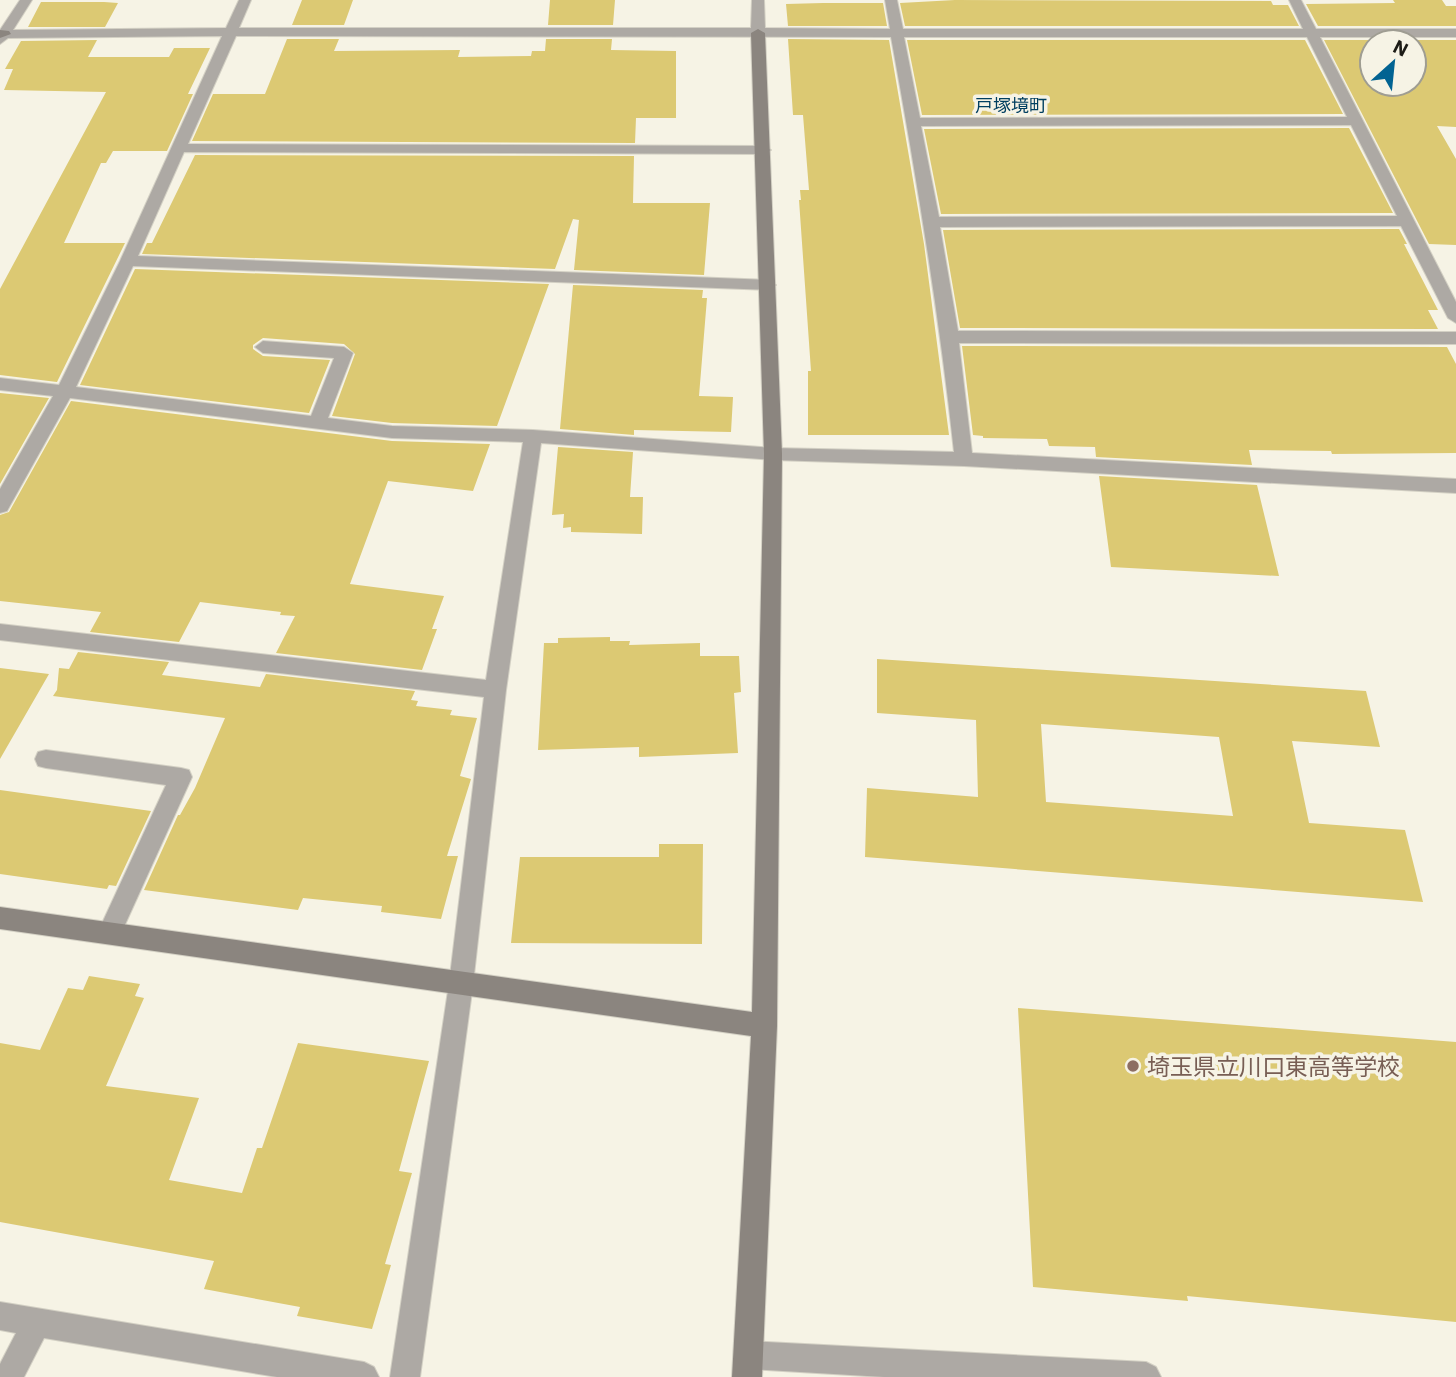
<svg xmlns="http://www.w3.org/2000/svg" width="1456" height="1377" font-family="'IBM Plex Sans','Noto Sans JP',sans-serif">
<rect width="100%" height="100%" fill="#f6f3e5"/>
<path fill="#dcc973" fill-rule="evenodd" d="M302,0H353L344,25H292Z
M550,0H615L613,25H548Z
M955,0L1271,1L1273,5H1288L1299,26H905L900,3Z
M1393,0H1442L1446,6H1456V26H1318L1306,4L1395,3Z
M41,2H104L118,3L105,27H28Z
M823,3H883L887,26H788L786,4Z
M287,39H339L334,51L460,50L458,57L531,56L532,51H545L546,39H612L611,50L676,51V118H636L635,143L192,141L213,94H265Z
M788,39L889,40L924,244L949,435H808V371H811L799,200H801L800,190H809L803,115H793Z
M97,40L88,57H169L174,48H210L188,94H193L167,151H113L106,163H101L64,243H125L57,382L0,375V289L106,92L4,90L13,69H5L21,41Z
M907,40H1305L1343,114L922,115Z
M1324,40H1456V127L1437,126L1456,159V245L1429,244ZM1372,42H1414V84H1372Z
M1349,128L1393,213L941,214L924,129Z
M195,155L634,156L633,203H710L704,275L574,270L579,220L573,219L555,269L142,254L147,243H152Z
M1399,229L1407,244H1404L1438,310H1428L1438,329L960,328L943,230Z
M135,269L549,284L497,426L392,423L332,416L355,354L344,344L263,338L253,345V349L263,356L330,360L309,413L80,385Z
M573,285L703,290L702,298H707L699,396L733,397L731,432L634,430V435L560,429Z
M962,346L1447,347L1456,364V453L1332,454L1331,451L1249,450L1252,465L1096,457L1095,447L1049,446L1047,439L983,438V436L973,435Z
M0,393L49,398L0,484Z
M71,401L392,441L490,444L473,491L388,481L350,584L444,596L432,629H437L422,670L276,653L295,616L280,615L281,612L200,602L179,642L90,632L101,612L0,601V515L9,512Z
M558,447L633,452L630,497H643L642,534L571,532V527L563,528L564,514L552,515Z
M1099,476L1257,485L1279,576L1111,567Z
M610,637V641H630L629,645L700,643V656H739L741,692L734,693L738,753L639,757V747L538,750L544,643H558V638Z
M78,652L169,662L162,675L252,686L260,687L266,674L415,691L411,700L418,701L416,706L452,710L450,715L477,718L460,776L471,779L447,856H458L441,919L381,912L382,906L303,898L298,910L144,890L178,815H180L195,788L225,718L53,696L57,690L59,668L69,669Z
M877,659L1366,691L1380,747L1292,741L1309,823L1405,830L1423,902L865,857L867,788L978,797L976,720L877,713ZM1041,724L1219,737L1233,816L1046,802Z
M0,668L49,674L0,759Z
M0,790L151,811L116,886L109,885L107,889L0,874Z
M659,844H703L702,944L511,943L520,857H659Z
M89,976L140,984L135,996L144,998L106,1086L199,1098L169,1180L242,1193L257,1148H262L298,1043L429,1061L399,1171L412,1173L385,1264L391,1265L372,1329L297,1316L300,1307L204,1289L214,1261L0,1222V1043L40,1050L68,988L83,990Z
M1018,1008L1456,1042V1322L1187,1296L1188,1301L1033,1287Z"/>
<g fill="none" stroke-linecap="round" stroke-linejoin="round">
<defs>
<path id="lane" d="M46,750L181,768L189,770L192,777L118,940L110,943L102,940L98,932L166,785L46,768L38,766L35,759L38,752Z"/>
<path id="street" d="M20,0H32L13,30L226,28L239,0H251L239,28H751L752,0H764L765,28L890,29L885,0H897L903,29H1303L1289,0H1301L1316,29H1456V37H1320L1456,302V323L1448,318L1401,226L940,227L958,331L1456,332V344L959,343L972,453L1456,479V493L964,466L773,460L541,443L506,690L473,984L420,1377H390L449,984L484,697L0,640V624L486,680L523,442L392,438L70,398L7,511L0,513V489L53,396L0,390V378L59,385L120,261L222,36L8,38L0,44V30ZM236,36L891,37C916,174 939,312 954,452L773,448L533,430L392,426L328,418L353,353L344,347L263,341L255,347L263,353L334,358L311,416L76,387L133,266L768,290L776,285L768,280L138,256L184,152L764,154L771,150L764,146L188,144ZM904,37H1307L1347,117L920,118ZM1351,125L1397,216L939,217L921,126Z
M0,1302L364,1362L374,1367L379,1377H277L44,1338L24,1377H0V1364L16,1333L0,1330Z
M748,1341L1146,1362L1156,1367L1161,1377H884L748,1369L738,1365L734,1355L738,1345Z"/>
<path id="secondary" d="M758,29L765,33L782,454L777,1026L762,1377H732L751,1036L0,929V907L752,1012L764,454L751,33Z
M0,30L9,31L11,34L0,38Z"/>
</defs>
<use href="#lane" stroke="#d3d0c4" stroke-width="2"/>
<use href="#street" stroke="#d3d0c4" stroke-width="2"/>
<use href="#secondary" stroke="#d3d0c4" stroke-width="2"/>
<use href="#lane" fill="#ada9a4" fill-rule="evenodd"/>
<use href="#street" fill="#ada9a4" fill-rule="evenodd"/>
<use href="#secondary" fill="#8b857f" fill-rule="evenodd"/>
</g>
<circle fill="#8d6e63" stroke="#f6f3e5" stroke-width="2.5" cx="1133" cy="1066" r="7"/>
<g text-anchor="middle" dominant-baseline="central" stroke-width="7" stroke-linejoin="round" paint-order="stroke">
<g font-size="18" fill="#003f60" stroke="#f6f3e5">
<text x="1011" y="105">戸塚境町</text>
</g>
<g font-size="23" fill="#785e54" stroke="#f6f3e5" text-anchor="start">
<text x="1147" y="1066">埼玉県立川口東高等学校</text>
</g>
</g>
<g transform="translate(1393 63) rotate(27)"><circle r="33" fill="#f6f3e5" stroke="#9f9d92" stroke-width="2"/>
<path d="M0-5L12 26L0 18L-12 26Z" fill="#026392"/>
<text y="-10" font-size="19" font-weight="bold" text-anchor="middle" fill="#1c1b16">N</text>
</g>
</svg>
